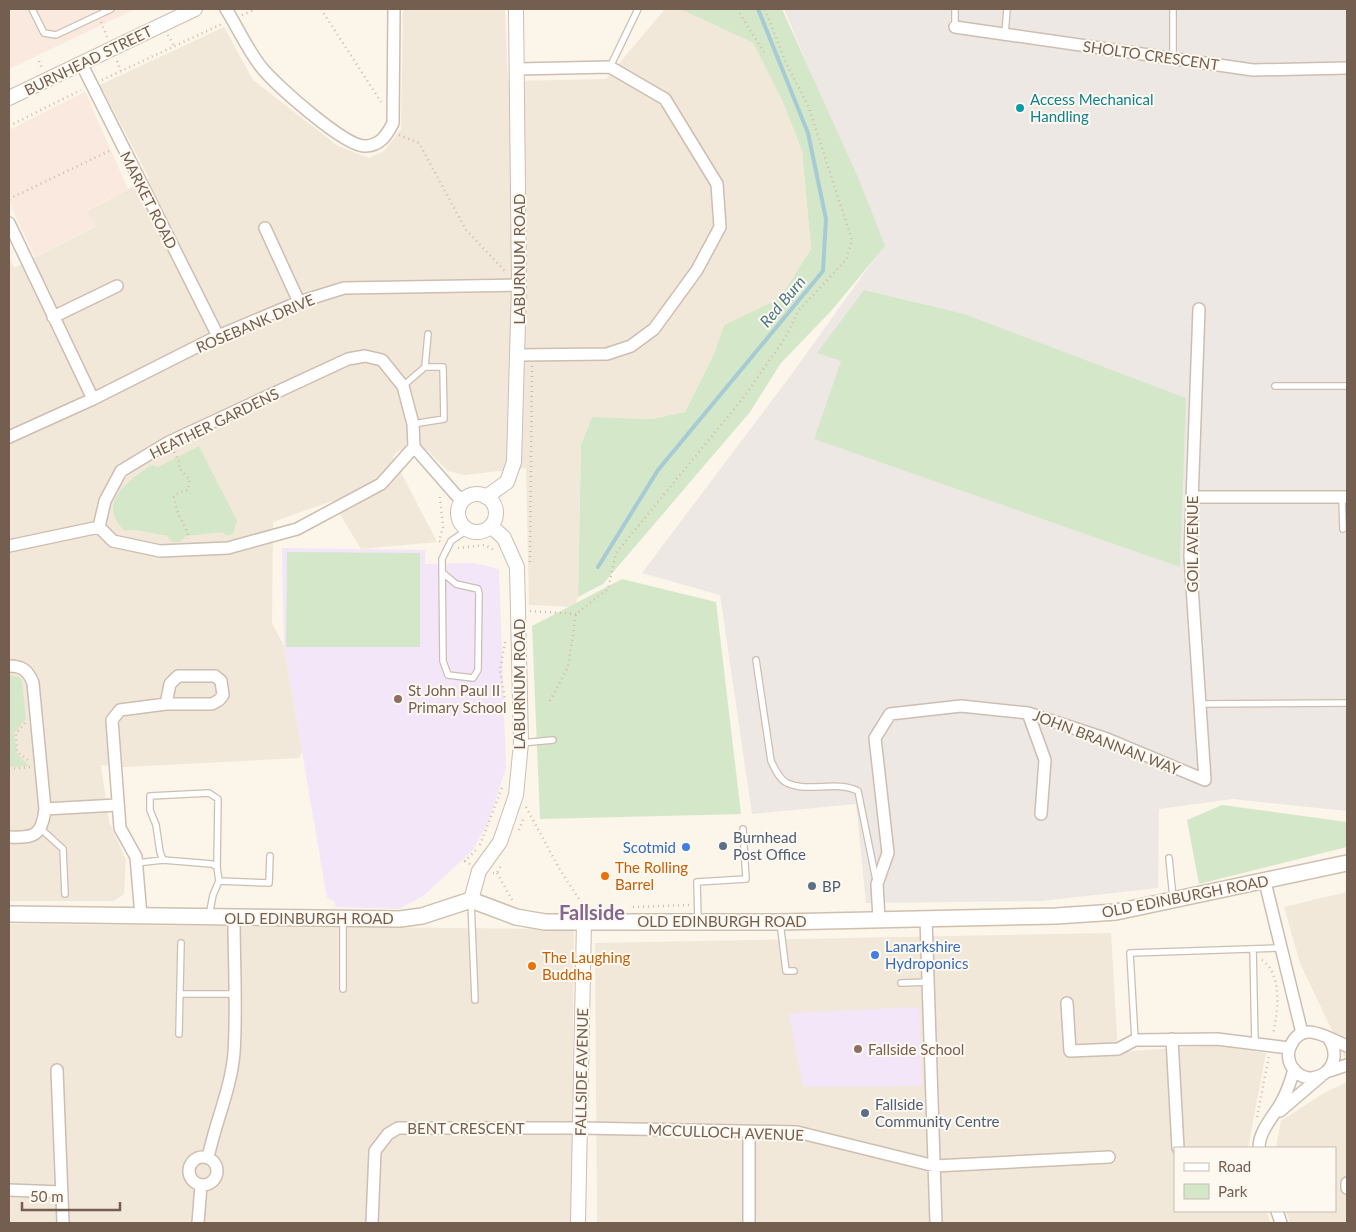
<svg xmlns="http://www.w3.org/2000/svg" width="1356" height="1232" font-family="Lato,sans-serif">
<rect width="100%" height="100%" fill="#fbf5ea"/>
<path fill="#f2e8d9" d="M403,9H505L508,81L606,79L665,9H680L753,43L782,100L802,151L811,249L780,298L724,325L714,354L685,412L652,419L592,417L581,445L578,597L574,607L529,605L526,468L465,475L448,471L427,450L398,451L393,457L437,542L361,549L332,501L273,522L272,623L284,646L302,752L299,758L125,767L101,765L109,822L126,860L124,894L114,901H9V256L14,268L95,227L87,211L149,178L100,85L224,27L253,80L338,146L369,158L384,151L401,129Z
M1347,892V1062L1300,963L1284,907Z
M9,924L574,929L571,1223H9Z
M1111,933L1118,1052L1217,1045L1266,1053L1248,1148H1175V1211H1267L1270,1223H597L595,943Z
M1347,1082V1223H1290L1286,1211H1335V1148H1276L1281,1121L1324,1093Z"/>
<path fill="#fae9df" d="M9,9H135L9,69Z
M85,92L128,189L87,210L96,226L35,257L9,202V130Z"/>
<path fill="#ede8e3" d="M784,9H1347V811L1232,799L1159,809L1158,888L1041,901L866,903L856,804L752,814L720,595L642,573L791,375L883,247Z"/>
<path fill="#f2e6f8" d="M282,548L425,550V564L473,563L499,569L506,768L488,822L473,850L423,896L399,909L336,907L334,901L327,898L284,646Z
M919,1007L922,1086L803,1087L789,1013Z"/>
<path fill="#d4e8c9" d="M680,9H782L860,182L885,246L832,310L781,363L750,412L603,584L578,597L581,445L592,417L652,419L685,412L714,354L724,325L780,298L811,249L802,151L782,100L753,43Z
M864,290L964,314L1186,398L1180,567L814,439L841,361L817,353Z
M199,446L237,521L233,534L227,536L223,532L186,536L180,542H172L166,535C154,535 135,527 125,531C95,504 128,481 151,465L158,467Z
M287,552L420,553V647H286Z
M622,579L716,602L741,814L540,819L532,626Z
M10,675L19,677L22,681L26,719L14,733L17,754L29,766L9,767Z
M1222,805L1347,822V847L1199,884L1187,820Z"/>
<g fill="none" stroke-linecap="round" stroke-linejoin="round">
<path stroke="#a7cbd5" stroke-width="4" d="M598,567L658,470L823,271L826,219L808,133L758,9"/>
<defs>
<path id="service" d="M32,9L44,33L56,35L111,9
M1173,9V59
M955,27V9
M1005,34L1007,9
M610,67L638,9
M425,367L428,334
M403,386L425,367H443L444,419L413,424
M1275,386H1347
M1342,497L1343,529
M443,573L456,584L478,589L479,594L478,670L473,678L448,675L443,661L442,559L451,541L467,530
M756,660L771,761C775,769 779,779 787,783C809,793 836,780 858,791L876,880
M1200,704L1347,703
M521,743L553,740
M41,829L63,849L65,894
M1169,858L1173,898
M136,863L163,860
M217,867L218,799L209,793L150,796V810L156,825L160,852L163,860L212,864L217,867L219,881
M471,902L475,1000
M209,916L213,895L219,881L269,883L270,856
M343,920V989
M698,921L697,882L746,879L743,829
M780,922L786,971H794
M1253,949L1255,1043
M901,983L928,982
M180,994H234
M179,1034L181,943
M1135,1040L1130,953L1280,948"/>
<path id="minor" d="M226,9C238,28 248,51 262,68C276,85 345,147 365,146C380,146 387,135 393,123L394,9
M955,27L1253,70L1347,68
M81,63L218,336
M518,69L610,67L665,99L717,184L720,227L697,270L654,329L631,346L607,354L519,355
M9,223L93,399
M265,228L299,302
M53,317L117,286
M9,437L93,399L218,336L299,302L344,288L519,285
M414,447L413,424L403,386L382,360L365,356L348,359L169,442L121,471L105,501L99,527L113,541L160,551L228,548L297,529L381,484L414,447L456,495L464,500
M1192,497H1347
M9,546L99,527
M9,666C22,666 28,670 33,683L45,809C42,836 34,838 9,837
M1028,713L1045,760L1041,814
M45,809L117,805
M1265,882L1302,1033
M141,916L136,857L120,828L112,720L120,710L166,704H212L219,700L223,695L221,681L215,676H178L170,684L166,704
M926,918L936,1223
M879,919L877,884L888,853L875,738L890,714L961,706L1028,713L1107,739L1205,780L1190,556L1199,309
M1067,1003L1070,1051L1118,1049L1135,1040L1217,1039L1289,1048
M1172,1039L1178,1148
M1329,1039C1348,1068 1309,1093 1292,1067C1288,1061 1287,1052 1291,1045C1303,1019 1329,1039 1347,1046
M57,1070L63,1223
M1329,1071L1347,1065
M1280,1111L1321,1076
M1259,1148C1259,1131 1273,1117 1281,1103C1287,1092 1291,1081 1294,1069
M189 1171a14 14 0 1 1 28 0a14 14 0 1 1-28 0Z
M208,1158C215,1123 231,1089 234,1053C237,1009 234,963 234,918
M1347,1183V1188
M9,1190L61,1192
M1277,1211L1281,1223
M198,1223L201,1185
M372,1223L375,1151L388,1134L398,1128H580L797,1132L935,1166L1109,1157
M749,1223V1131"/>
<path id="tertiary" d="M9,98L195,9
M458 513a19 19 0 1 1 38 0a19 19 0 1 1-38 0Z
M486,497L507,482L514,462L519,285L516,9
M471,900L479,871L500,842L516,795L521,743L517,567L504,538L491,526
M578,1223L584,921"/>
<path id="secondary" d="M9,914L400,919L422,916L471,900L516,917L545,922H780L1056,916L1116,912L1347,863"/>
</defs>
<use href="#service" stroke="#cdbeb1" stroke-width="8"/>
<use href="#minor" stroke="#cdbeb1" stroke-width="14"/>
<use href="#tertiary" stroke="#cdbeb1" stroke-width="16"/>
<use href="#secondary" stroke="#cfbfae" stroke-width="18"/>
<path stroke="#d4baa6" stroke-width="2.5" stroke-dasharray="1 4" stroke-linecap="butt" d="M321,9L381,102
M737,9L764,52
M242,15L256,9
M101,22L107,37
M168,35L174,46
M39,61L42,69
M117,61L121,71
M102,80L222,24
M9,126L81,90
M399,135L419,143L466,230L505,271
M9,199L111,150
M174,452L180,463L179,468L190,480L188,490L176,494L174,497L178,514L188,533L187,539
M440,497L443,527L439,541L441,542
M458,548L485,545L496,551
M530,562L532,365
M530,611L576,614
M505,642L500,670L506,706
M550,701L568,667L576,614L608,589L616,553L744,397L785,338L798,311L846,260L852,240L809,108L785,61L765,9
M25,723L16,733L17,752L29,761
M9,769L30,767
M526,807L560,870L585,908
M519,830L524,817
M480,845L503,785
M470,864L465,861L477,849
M493,873H497L502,864
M497,873L512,900
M633,907L690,905
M1262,960C1283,975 1278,1011 1273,1034
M1257,1117L1269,1056"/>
<use href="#service" stroke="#fff" stroke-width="5.5"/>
<use href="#minor" stroke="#fff" stroke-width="11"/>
<use href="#tertiary" stroke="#fff" stroke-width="14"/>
<use href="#secondary" stroke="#fff" stroke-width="15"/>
</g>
<circle fill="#0f9aa8" stroke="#fef9f0" stroke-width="2" cx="1020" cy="108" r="5"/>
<g fill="#8d6e63" stroke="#fef9f0" stroke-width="2">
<circle cx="398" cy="699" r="5"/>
<circle cx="858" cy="1049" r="5"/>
</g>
<g fill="#5c6f8a" stroke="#fef9f0" stroke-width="2">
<circle cx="723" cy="846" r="5"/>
<circle cx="812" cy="886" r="5"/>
<circle cx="865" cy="1113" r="5"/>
</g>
<g fill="#3f7fe0" stroke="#fef9f0" stroke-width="2">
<circle cx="686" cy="847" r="5"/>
<circle cx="875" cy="955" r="5"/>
</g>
<g fill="#e8710a" stroke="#fef9f0" stroke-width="2">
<circle cx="605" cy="876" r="5"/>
<circle cx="532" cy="966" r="5"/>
</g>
<g text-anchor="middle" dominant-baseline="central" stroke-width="4" stroke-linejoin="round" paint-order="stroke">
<g font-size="15" fill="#745e4f" stroke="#fef9f0">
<text transform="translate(1151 55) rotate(8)">SHOLTO CRESCENT</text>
<text transform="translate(88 60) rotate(-26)">BURNHEAD STREET</text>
<text transform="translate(149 200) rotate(63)">MARKET ROAD</text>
<text transform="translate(519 259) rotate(-90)">LABURNUM ROAD</text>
<text transform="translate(255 323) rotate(-23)">ROSEBANK DRIVE</text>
<text transform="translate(214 423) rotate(-26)">HEATHER GARDENS</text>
<text transform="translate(1192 544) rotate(-90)">GOIL AVENUE</text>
<text transform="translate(519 684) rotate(-90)">LABURNUM ROAD</text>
<text transform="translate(1107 742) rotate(21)">JOHN BRANNAN WAY</text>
<text transform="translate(1185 896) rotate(-11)">OLD EDINBURGH ROAD</text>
<text x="309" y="918">OLD EDINBURGH ROAD</text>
<text x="722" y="921">OLD EDINBURGH ROAD</text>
<text transform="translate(581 1072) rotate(-89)">FALLSIDE AVENUE</text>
<text x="466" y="1128">BENT CRESCENT</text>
<text transform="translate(726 1132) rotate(2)">MCCULLOCH AVENUE</text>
</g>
<g font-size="15" fill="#0d838f" stroke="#fef9f0" text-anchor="start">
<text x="1030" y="99">Access Mechanical<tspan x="1030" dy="17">Handling</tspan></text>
</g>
<g font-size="15" fill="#785e54" stroke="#fef9f0" text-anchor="start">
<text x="408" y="690">St John Paul II<tspan x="408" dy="17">Primary School</tspan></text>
<text x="868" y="1049">Fallside School</text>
</g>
<g font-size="15" fill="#4e5e75" stroke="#fef9f0" text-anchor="start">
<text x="733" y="837">Burnhead<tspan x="733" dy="17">Post Office</tspan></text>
<text x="822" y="886">BP</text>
<text x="875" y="1104">Fallside<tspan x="875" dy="17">Community Centre</tspan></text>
</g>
<g font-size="15" fill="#366cbe" stroke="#fef9f0" text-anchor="end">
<text x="676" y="847">Scotmid</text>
<text x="885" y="946" text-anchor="start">Lanarkshire<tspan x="885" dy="17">Hydroponics</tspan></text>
</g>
<g font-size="15" fill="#c56008" stroke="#fef9f0" text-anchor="start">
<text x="615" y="867">The Rolling<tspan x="615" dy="17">Barrel</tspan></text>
<text x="542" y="957">The Laughing<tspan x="542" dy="17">Buddha</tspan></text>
</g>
<g font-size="16" font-style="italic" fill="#4a7985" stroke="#fef9f0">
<text transform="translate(782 301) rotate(-50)">Red Burn</text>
</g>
<g font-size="20" font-weight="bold" fill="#846790" stroke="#fef9f0">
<text x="592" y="912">Fallside</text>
</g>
</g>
<rect width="1356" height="1232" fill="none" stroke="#745e4f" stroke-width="20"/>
<rect x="1174" y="1147" width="162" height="65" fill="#fef9f0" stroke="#c7bbb0"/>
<rect x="1184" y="1163" width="25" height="8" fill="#ffffff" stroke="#c7bbb0"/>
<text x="1218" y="1172" font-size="15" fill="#745e4f">Road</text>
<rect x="1184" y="1184" width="25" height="15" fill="#d4e8c9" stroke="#c7bbb0"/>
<text x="1218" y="1197" font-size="15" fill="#745e4f">Park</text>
<path d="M22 1202v8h98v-8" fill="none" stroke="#745e4f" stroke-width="2.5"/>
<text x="30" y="1202" font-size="15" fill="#745e4f" stroke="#fef9f0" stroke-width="4" paint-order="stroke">50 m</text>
</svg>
